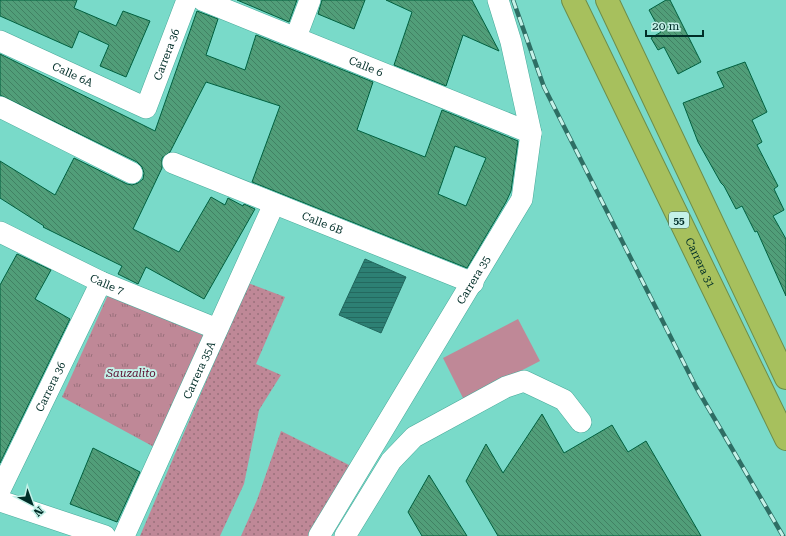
<svg xmlns="http://www.w3.org/2000/svg" width="786" height="536" font-family="'Roboto Serif',serif">
<defs>
<pattern id="park-tufts" width="24" height="20" patternUnits="userSpaceOnUse"><rect width="24" height="20" fill="#bf8897"/><path d="M3 7l-1-3M5 7V3M7 7l1-3M15 17l-1-3M17 17v-4M19 17l1-3" fill="none" stroke="#99707b"/></pattern>
<pattern id="garden-dots" width="8" height="8" patternUnits="userSpaceOnUse"><rect width="8" height="8" fill="#bf8897"/><path d="M2 2h.1M6 6h.1" fill="none" stroke="#99707b" stroke-width="1.8" stroke-linecap="round"/></pattern>
<pattern id="water-rules" width="6" height="5" patternUnits="userSpaceOnUse"><rect width="6" height="5" fill="#2d8074"/><path d="M0 2.5h6" fill="none" stroke="#24695f"/></pattern>
<pattern id="building-back-hatch" width="6" height="6" patternUnits="userSpaceOnUse"><rect width="6" height="6" fill="#519e79"/><path d="M-1 5l2 2M0 0l6 6M5-1l2 2" fill="none" stroke="#418163"/></pattern>
</defs>
<rect width="100%" height="100%" fill="#79dac9"/>
<path fill="#bf8897" d="M518,319L540,361L464,400L443,358Z"/>
<path fill="url(#park-tufts)" d="M108,295L205,336L154,447L62,397Z"/>
<path fill="url(#garden-dots)" d="M248,283L285,297L256,364L281,375L259,410L244,484L220,536H140Z
M281,431L351,466L308,536H241L257,500Z"/>
<path fill="url(#water-rules)" stroke="#20675d" d="M365,259L406,277L381,333L339,315Z"/>
<path fill="url(#building-back-hatch)" stroke="#00603f" fill-rule="evenodd" d="M0,0H77L74,8L116,26L123,11L150,21L126,77L100,66L109,45L79,31L72,48L0,16Z
M237,0H297L289,22Z
M322,0H365L354,29L318,14Z
M386,0H472L499,51L463,35L446,86L394,65L412,12Z
M666,0H670L701,62L678,74L664,47L658,50L651,38L661,32L649,10Z
M197,11L218,19L206,55L245,70L256,35L373,82L357,130L425,157L442,110L518,141L511,191L506,202L467,268L252,182L280,106L206,82L170,152L162,158V168L133,229L179,252L211,197L225,205L228,198L243,206L244,204L255,209L204,299L146,267L138,284L118,274L122,266L43,227L44,226L0,198V161L55,195L74,158L127,184L132,185L138,183L143,179L144,173L142,167L137,162L0,95V54L155,131ZM455,146L486,158L466,206L438,194Z
M745,62L767,112L752,120L762,142L757,145L778,186L774,189L784,210L773,216L786,239V296L757,231L755,232L742,206L736,209L724,186L721,183L698,142L683,103L724,87L717,72Z
M17,254L51,270L35,299L70,319L0,463V285Z
M542,414L564,453L612,425L628,452L646,441L701,536H498L466,481L486,444L503,473Z
M93,448L140,472L117,522L70,504Z
M429,475L467,536H422L408,512Z"/>
<g fill="none" stroke-linecap="round" stroke-linejoin="round">
<defs>
<g id="minor">
<path id="s1" d="M202,0L531,133"/>
<path d="M296,37L310,0"/>
<path id="s2" d="M0,41L146,108L187,0"/>
<path d="M0,107L132,173"/>
<path id="s3" d="M173,163L473,283"/>
<path id="s4" d="M0,232L101,282L217,329"/>
<path id="s5" d="M0,490L101,282"/>
<path d="M0,501L105,536"/>
<path id="s6" d="M124,536L274,204"/>
<path id="s7" d="M319,536L522,199L531,133L511,42L498,0"/>
<path d="M345,536L391,461L414,437L506,387L524,381L564,400L581,422"/>
</g>
<g id="highway">
<path id="s8" d="M573,0L786,439"/>
<path d="M607,0L786,378"/>
</g>
</defs>
<use href="#minor" stroke="#47aa9a" stroke-width="22"/>
<use href="#highway" stroke="#6d8d4a" stroke-width="24"/>
<use href="#minor" stroke="#fff" stroke-width="21"/>
<use href="#highway" stroke="#a7c05d" stroke-width="22"/>
<defs>
<path id="rail" d="M513,0L544,87L696,387L783,536"/>
</defs>
<use href="#rail" stroke="#2e6e64" stroke-width="4.5"/>
<use href="#rail" stroke="#c4f1e8" stroke-width="3" stroke-dasharray="9" stroke-linecap="butt"/>
</g>
<g text-anchor="middle" dominant-baseline="central" stroke-width="4" stroke-linejoin="round" paint-order="stroke">
<rect fill="#c4f1e8" stroke="#3c6862" stroke-width="1" x="669" y="212" width="20" height="16" rx="3"/>
<g font-size="10" font-weight="bold" fill="#012e28">
<text x="679" y="220">55</text>
</g>
<g font-size="11" fill="#012e28" stroke="#c4f1e8">
<text stroke="none"><textPath href="#s2" startOffset="218">Carrera 36</textPath></text>
<text stroke="none"><textPath href="#s1" startOffset="177">Calle 6</textPath></text>
<text stroke="none"><textPath href="#s2" startOffset="80">Calle 6A</textPath></text>
<text stroke="none"><textPath href="#s3" startOffset="161">Calle 6B</textPath></text>
<text stroke="none"><textPath href="#s8" startOffset="292">Carrera 31</textPath></text>
<text stroke="none"><textPath href="#s7" startOffset="299">Carrera 35</textPath></text>
<text stroke="none"><textPath href="#s4" startOffset="119">Calle 7</textPath></text>
<text stroke="none"><textPath href="#s6" startOffset="182">Carrera 35A</textPath></text>
<text stroke="none"><textPath href="#s5" startOffset="115">Carrera 36</textPath></text>
</g>
<g font-size="11" font-style="italic" fill="#590a2c" stroke="#c4f1e8">
<text x="131" y="373">Sauzalito</text>
</g>
</g>
<g transform="translate(32 504) rotate(139)" stroke="#c4f1e8" stroke-width="3" paint-order="stroke">
<path d="M0-3L7 15L0 10L-7 15Z" fill="#012e28"/>
<text y="-6" font-size="11" font-weight="bold" text-anchor="middle" fill="#012e28">N</text>
</g>
<path d="M646 30v6h57v-6" fill="none" stroke="#012e28" stroke-width="2"/>
<text x="652" y="30" font-size="12" fill="#012e28" stroke="#c4f1e8" stroke-width="3" paint-order="stroke">20 m</text>
</svg>
